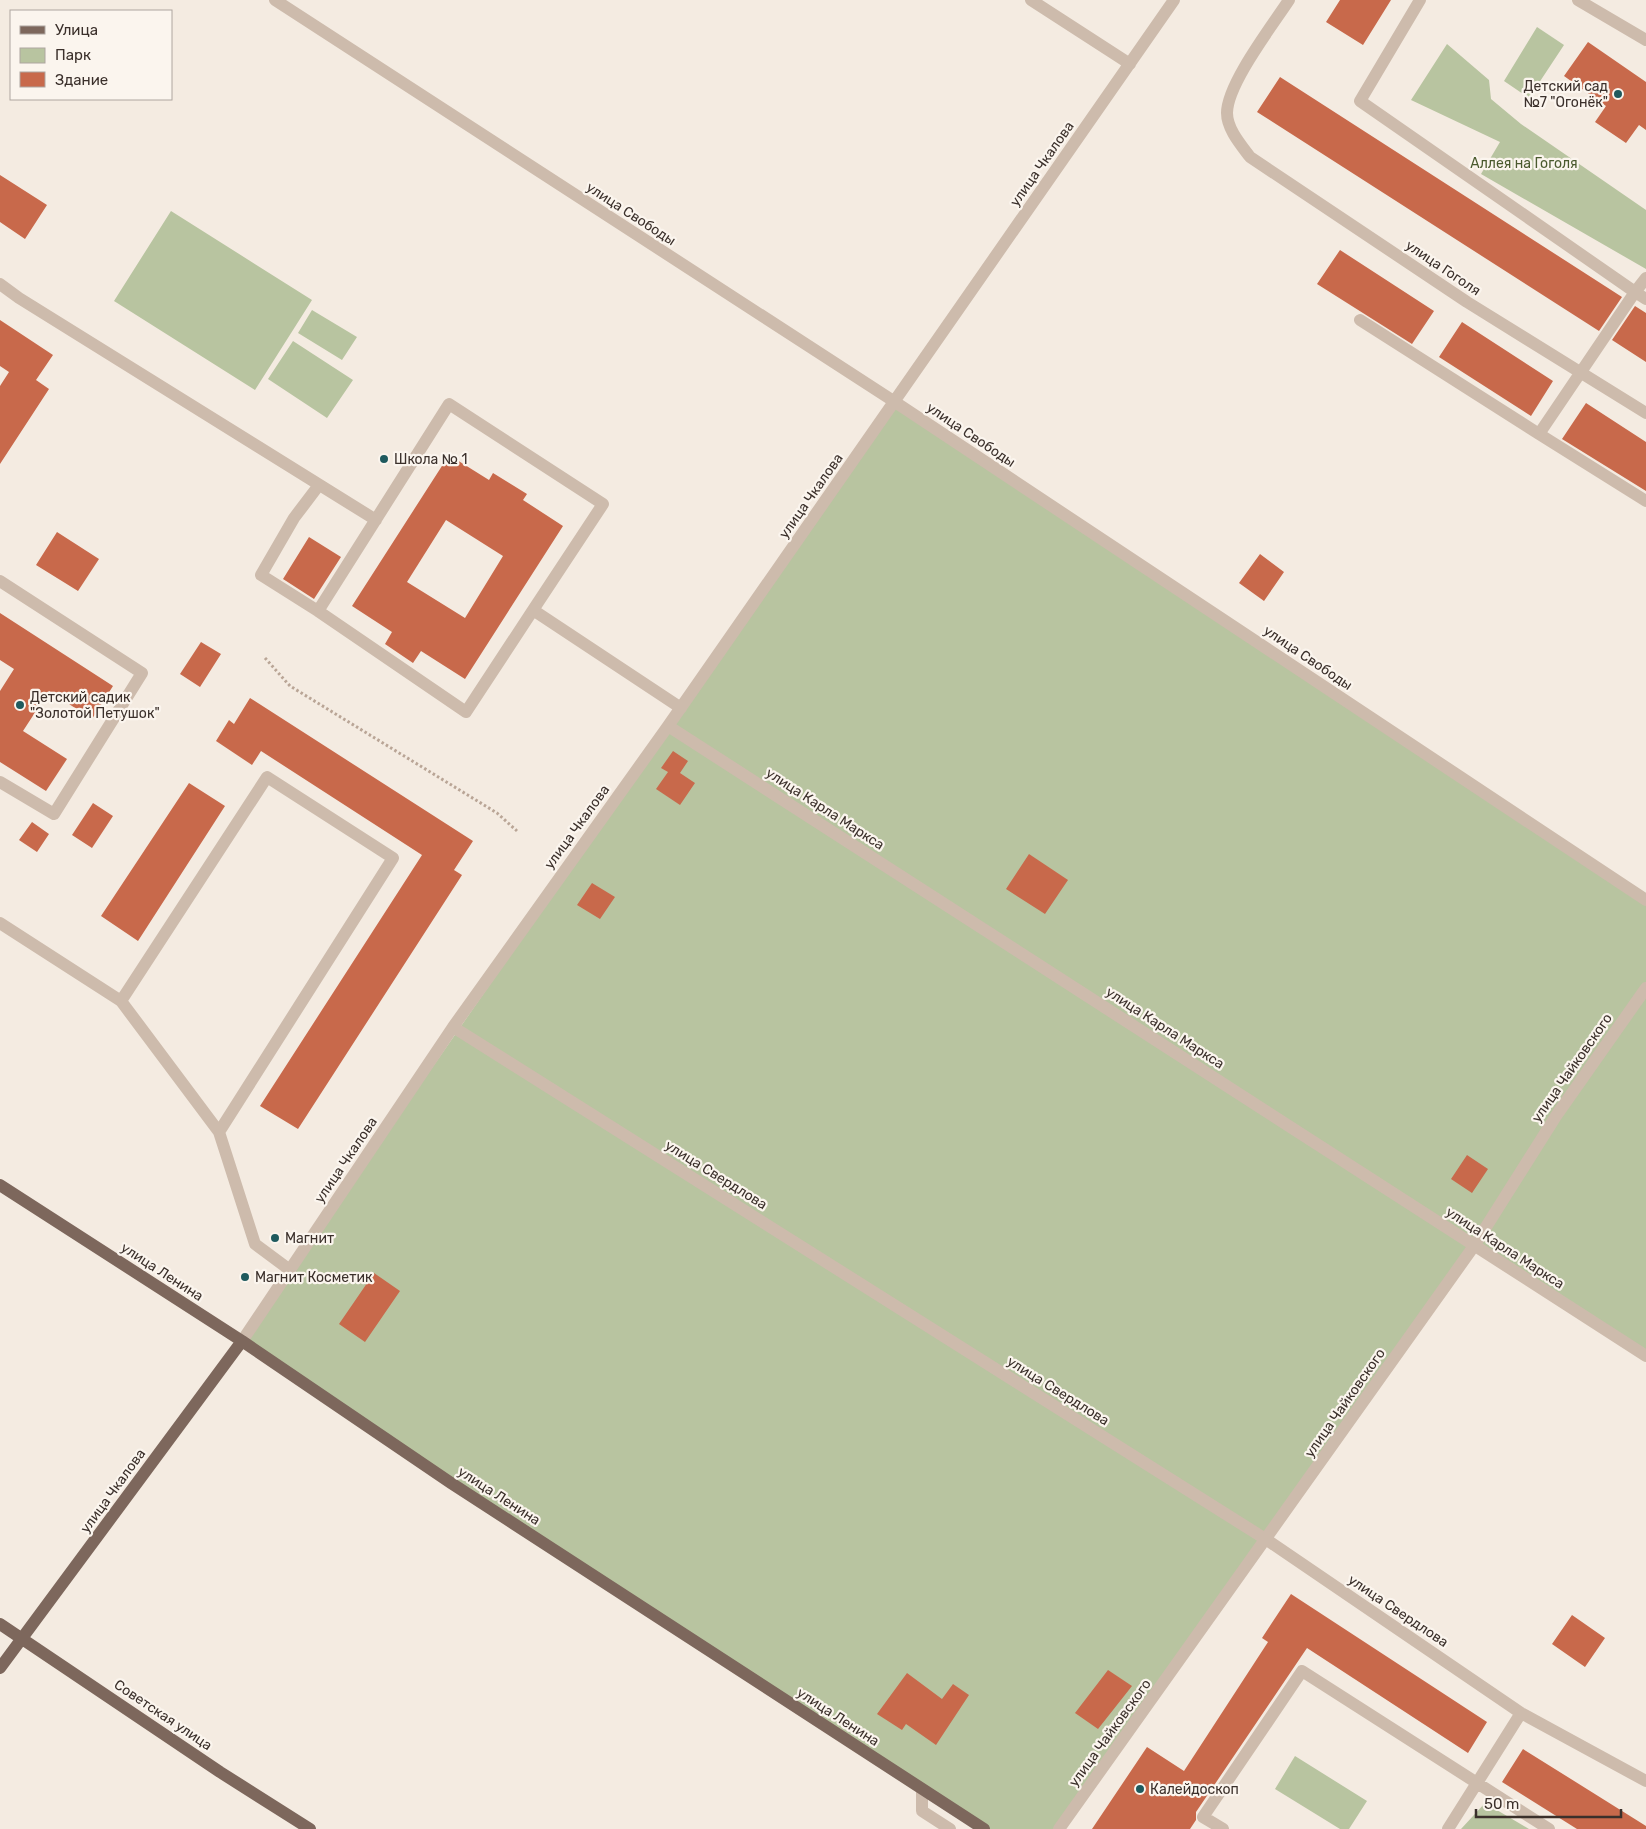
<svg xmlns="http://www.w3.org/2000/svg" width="1646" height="1829" font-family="Rubik,sans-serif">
<rect width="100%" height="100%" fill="#f4ebe1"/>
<path fill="#b8c4a0" d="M1537,27L1564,45L1529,98L1504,81Z
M1447,44L1489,80L1491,99L1521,124L1646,210V269L1481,174L1500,142L1411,100Z
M171,211L312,300L255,390L114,301Z
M312,310L357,337L342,360L298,333Z
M293,341L353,380L327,418L268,379Z
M895,402L1646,900V1356L1474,1246L1059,1829H984L242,1341Z
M1295,1756L1367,1801L1349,1829H1340L1275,1789Z
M1485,1803L1529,1829H1461Z"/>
<path fill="#c8694b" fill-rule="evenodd" d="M1340,0H1391L1363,45L1326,22Z
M1588,42L1646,82V130L1639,125L1626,143L1595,122L1606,106L1564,76Z
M1280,77L1622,297L1599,331L1257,112Z
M0,175L47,205L25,239L0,222Z
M1340,250L1434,311L1412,344L1317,284Z
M1635,306L1646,313V362L1612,340Z
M0,320L53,355L36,380L49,389L0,464V386L9,372L0,366Z
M1462,322L1553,381L1531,416L1439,357Z
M1586,403L1646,442V491L1562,439Z
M449,455L489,480L493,473L527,494L523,500L563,526L465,679L421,651L413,663L385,644L392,632L352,606ZM446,520L503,556L465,618L407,582Z
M57,532L99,559L78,591L36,565Z
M309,537L341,557L314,599L283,579Z
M1260,554L1284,572L1264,601L1239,583Z
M0,613L113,686L92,719L49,691L23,731L67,759L46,791L0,762V691L14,669L0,660Z
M201,642L221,654L200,687L180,674Z
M250,698L473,841L454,870L462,875L298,1129L260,1106L422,855L261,751L252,765L216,741L229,720L234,724Z
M673,751L688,761L680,773L695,783L680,805L656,789L668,772L661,768Z
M189,783L225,806L138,941L101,916Z
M93,803L113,816L92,848L72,835Z
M32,822L49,834L37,852L19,840Z
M1029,854L1068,880L1045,914L1006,889Z
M592,883L615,897L600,919L577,905Z
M1467,1155L1488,1169L1472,1193L1451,1179Z
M374,1273L400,1291L365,1342L339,1324Z
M1291,1594L1487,1722L1468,1753L1307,1648L1196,1812V1820L1190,1829H1092L1147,1747L1184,1771L1268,1642L1262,1638Z
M1572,1615L1605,1638L1585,1667L1552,1644Z
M1108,1670L1132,1686L1098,1729L1075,1713Z
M907,1673L942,1699L953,1684L969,1695L936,1745L906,1724L902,1730L877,1714Z
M1523,1749L1646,1826V1829H1577L1502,1782Z"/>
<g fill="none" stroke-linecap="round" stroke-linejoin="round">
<path stroke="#b9a596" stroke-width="3" stroke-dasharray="2.5 2.5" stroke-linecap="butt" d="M265,658L290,686L497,813L517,831"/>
<path stroke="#cdbbac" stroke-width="12" d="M275,0L895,402L1646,900
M1031,0L1130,64
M1289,0C1272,26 1227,84 1227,113C1227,129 1241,145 1250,157L1467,302L1646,413
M1420,0L1360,101L1635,292L1646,278
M1578,0L1646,40
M0,284L19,298L376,520
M1360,320L1539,434L1635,292L1646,299
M1539,434L1646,501
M0,581L142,673L54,814L0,782
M533,610L603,504L449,404L318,611L466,712L533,610L681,708
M318,611L261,575L294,518L319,485
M668,726L1646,1356
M0,923L121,1001
M453,1027L1267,1540L1521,1713L1646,1781
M219,1132L121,1001L267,777L393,858L219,1132L255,1244L290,1270
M242,1341L453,1027L668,726L1174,0
M922,1790V1811L950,1829
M1059,1829L1474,1246L1556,1116L1646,988
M1223,1829L1203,1817L1302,1671L1549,1829
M1448,1829L1521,1713"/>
<path stroke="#7d675c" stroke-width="12" d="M0,1185L242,1341L451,1483L984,1829
M0,1624L220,1772L310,1829
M0,1668L242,1341"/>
</g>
<g fill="#1f5a5e" stroke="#fbf5ee" stroke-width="2">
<circle cx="1618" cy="94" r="5"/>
<circle cx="384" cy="459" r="5"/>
<circle cx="20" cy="705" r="5"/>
<circle cx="275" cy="1238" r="5"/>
<circle cx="245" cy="1277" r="5"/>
<circle cx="1140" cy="1789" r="5"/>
</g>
<g text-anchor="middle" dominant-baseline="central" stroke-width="4.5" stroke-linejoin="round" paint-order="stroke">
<g font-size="14" fill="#3b302b" stroke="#fbf5ee" text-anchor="start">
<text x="1608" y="86" text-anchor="end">Детский сад<tspan x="1608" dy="16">№7 "Огонёк"</tspan></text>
<text x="394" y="459">Школа № 1</text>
<text x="30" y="697">Детский садик<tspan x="30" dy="16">"Золотой Петушок"</tspan></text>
<text x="285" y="1238">Магнит</text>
<text x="255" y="1277">Магнит Косметик</text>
<text x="1150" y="1789">Калейдоскоп</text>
</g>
<g font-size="14" fill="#4a5a2e" stroke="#fbf5ee">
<text x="1524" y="163">Аллея на Гоголя</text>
</g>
<g font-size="14" fill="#3b302b" stroke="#fbf5ee">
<text transform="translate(1042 164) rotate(-55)">улица Чкалова</text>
<text transform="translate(631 214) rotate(33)">улица Свободы</text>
<text transform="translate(1443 268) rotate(34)">улица Гоголя</text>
<text transform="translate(971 435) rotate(34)">улица Свободы</text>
<text transform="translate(811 496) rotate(-55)">улица Чкалова</text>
<text transform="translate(1308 658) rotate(34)">улица Свободы</text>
<text transform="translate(825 809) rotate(33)">улица Карла Маркса</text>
<text transform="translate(577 827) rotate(-54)">улица Чкалова</text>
<text transform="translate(1165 1028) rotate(33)">улица Карла Маркса</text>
<text transform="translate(1572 1068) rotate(-55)">улица Чайковского</text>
<text transform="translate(346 1160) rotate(-56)">улица Чкалова</text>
<text transform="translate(716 1175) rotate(32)">улица Свердлова</text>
<text transform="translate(1505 1248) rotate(33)">улица Карла Маркса</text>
<text transform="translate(162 1272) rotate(33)">улица Ленина</text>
<text transform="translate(1058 1391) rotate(32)">улица Свердлова</text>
<text transform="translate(1345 1403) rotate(-55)">улица Чайковского</text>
<text transform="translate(113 1491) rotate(-54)">улица Чкалова</text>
<text transform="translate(499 1496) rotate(33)">улица Ленина</text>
<text transform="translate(1398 1611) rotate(34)">улица Свердлова</text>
<text transform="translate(163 1715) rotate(34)">Советская улица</text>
<text transform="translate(838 1717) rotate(33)">улица Ленина</text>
<text transform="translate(1110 1733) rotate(-54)">улица Чайковского</text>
</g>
</g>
<rect x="10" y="10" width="162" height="90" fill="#fbf5ee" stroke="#aea6a0"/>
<rect x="20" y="26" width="25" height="8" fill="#7d675c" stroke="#aea6a0"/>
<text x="55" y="35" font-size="15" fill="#3b302b">Улица</text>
<rect x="20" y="48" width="25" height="15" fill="#b8c4a0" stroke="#aea6a0"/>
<text x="55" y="60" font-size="15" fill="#3b302b">Парк</text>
<rect x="20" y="72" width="25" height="15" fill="#c8694b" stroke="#aea6a0"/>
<text x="55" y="85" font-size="15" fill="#3b302b">Здание</text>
<path d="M1476 1809v8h145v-8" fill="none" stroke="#3b302b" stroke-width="2.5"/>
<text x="1484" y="1809" font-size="15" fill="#3b302b" stroke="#fbf5ee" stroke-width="4" paint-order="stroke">50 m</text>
</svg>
